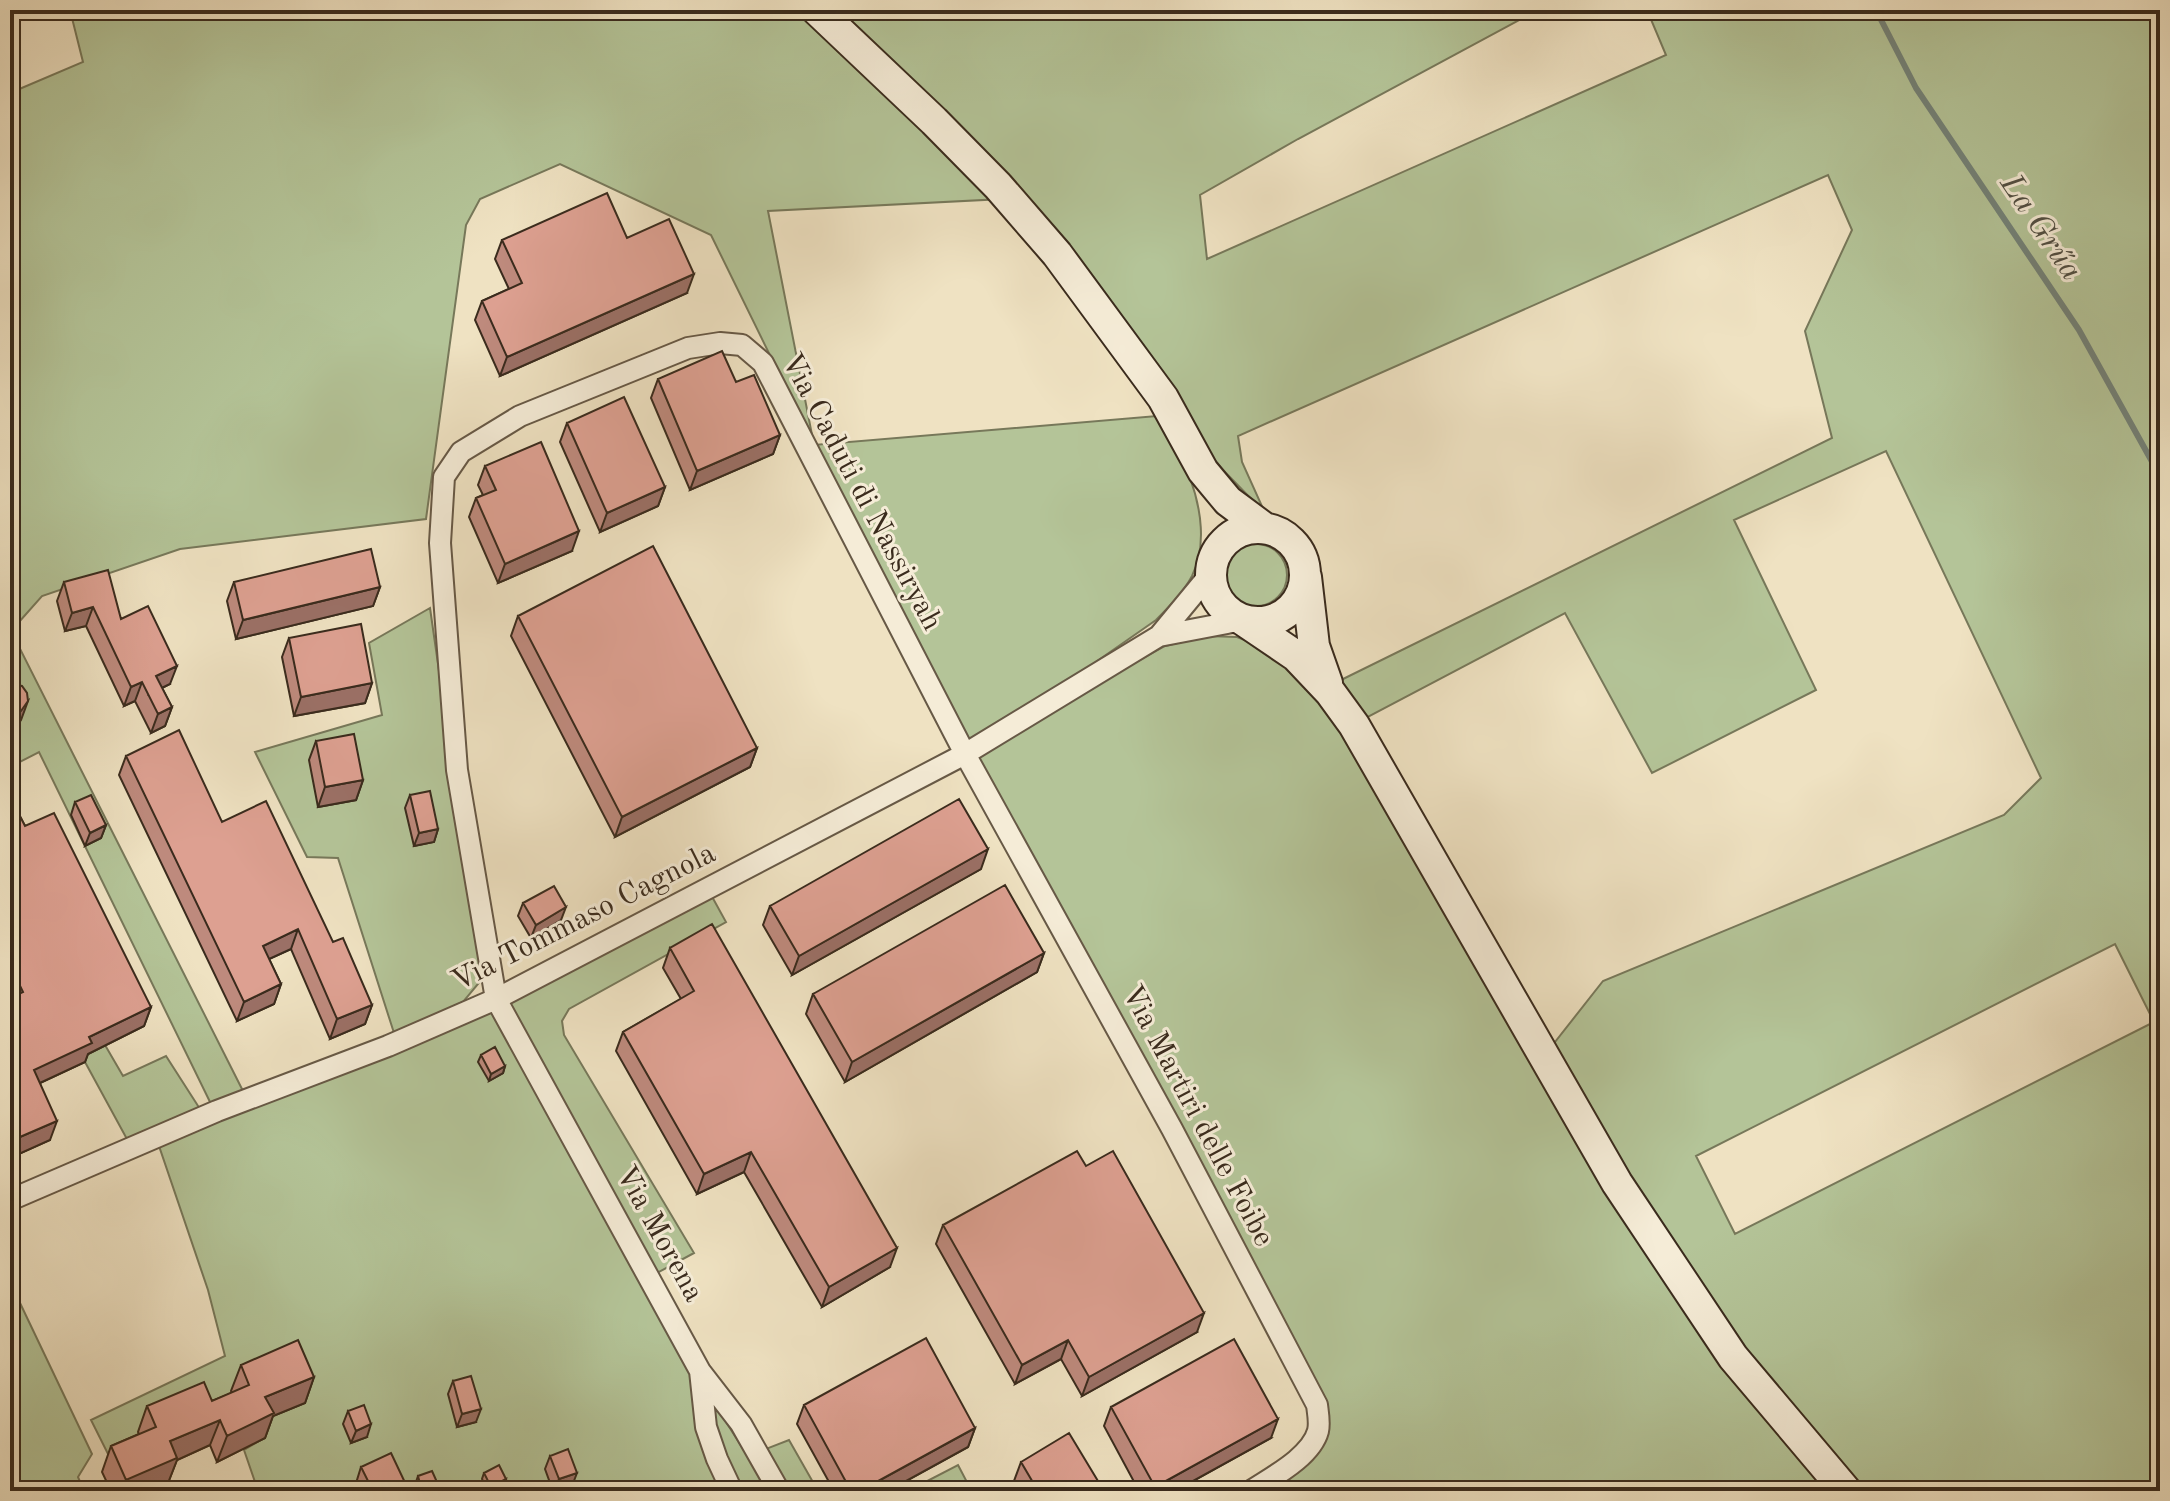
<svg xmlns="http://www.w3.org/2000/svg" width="2170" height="1501" font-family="'Old Standard TT',serif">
<rect width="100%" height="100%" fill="#efe2c2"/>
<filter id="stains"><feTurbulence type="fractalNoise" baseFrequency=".0025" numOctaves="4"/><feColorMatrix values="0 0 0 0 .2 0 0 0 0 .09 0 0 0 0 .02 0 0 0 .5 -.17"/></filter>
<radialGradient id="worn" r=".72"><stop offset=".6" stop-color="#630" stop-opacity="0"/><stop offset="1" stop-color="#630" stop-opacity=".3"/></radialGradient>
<path fill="#b4c498" stroke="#77785a" stroke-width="2" fill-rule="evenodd" d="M70,10H800L1002,199L768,211L814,445L1157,416C1168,436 1182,456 1190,478C1201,508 1207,546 1192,576C1183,593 1169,607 1156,620L971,749L814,445L711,235L560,164L480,199L466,225L426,519L180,549L42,596L11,631L244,1093L211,1104L39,752L10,767V93L83,62Z
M824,10H1538L1298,139L1200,195L1207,259L1666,55L1647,10H2147L2160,15V1491H1846L1733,1357L1544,1056L1603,981L2004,815L2041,778L1886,451L1734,520L1816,690L1652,773L1565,613L1364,719L1341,680L1832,438L1805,331L1852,230L1828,175L1238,436L1242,462L1265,513L1224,471L1201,444L1124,338ZM2115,944L2154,1022L1735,1234L1696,1156Z
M1225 575a31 31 0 1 1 62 0a31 31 0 1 1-62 0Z
M430,608L483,978L463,1002L394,1033L338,858L307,857L255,752L382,715L369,643Z
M1207,636L1237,637L1270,650L1320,696L1453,910L1836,1491H1255L1323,1434L973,753L1165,646Z
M710,893L726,922L569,1009L562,1021L564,1035L694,1253L657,1273L507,1002Z
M10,906L105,1045L123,1076L166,1056L200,1109L128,1141L85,1062Z
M493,1009L696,1376L722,1491H236L255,1482L244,1450L264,1438L240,1411L146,1452L109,1456L91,1420L225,1356L208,1290L158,1143Z
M10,1282L92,1454L78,1477L84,1491H10Z
M705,1389L770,1491H737L718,1453Z
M789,1440L818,1491H782L758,1452Z
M958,1465L969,1486L959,1491H908Z"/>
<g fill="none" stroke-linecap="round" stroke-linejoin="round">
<path stroke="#748379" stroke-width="6" d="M1876,10L1916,88L2079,330L2160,476"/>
<defs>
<path id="street" d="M1159,636L1243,620
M10,1200L217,1111L388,1046L496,999L965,754L1159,636L1211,573
M700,1371L706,1427L717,1459L732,1491
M779,1491L741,1424L700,1371L496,999L457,770L440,543L444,477L461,452L520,416L688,348L720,343L742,345L763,363L965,754L1172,1129L1317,1405C1318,1413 1320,1423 1318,1431C1311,1457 1272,1477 1251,1491"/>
<path id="secondary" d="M817,10L934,121L998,186L1057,254L1163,398L1203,471L1228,501L1263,527
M1211 575a47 47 0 1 1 94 0a47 47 0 1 1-94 0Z
M1306,577L1314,646L1327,683
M1243,620L1296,656L1330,692L1354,725L1617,1183L1733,1357L1846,1491"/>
</defs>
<use href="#street" stroke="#675946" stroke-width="24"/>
<use href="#secondary" stroke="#3a2b1d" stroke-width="34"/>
<use href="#street" stroke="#f5ecd7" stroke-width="20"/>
<use href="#secondary" stroke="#f5ecd7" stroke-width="30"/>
</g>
<path fill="#be8a7d" stroke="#3a2b1d" stroke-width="2" d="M627,238L687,293L500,376L475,320L482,301L509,289L495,259L502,240Z
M658,379L736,382L780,435L773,454L690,490L651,398Z
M567,423L665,487L658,506L600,532L560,442Z
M485,466L572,551L498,583L469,517L476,498L483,495L478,485Z
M64,582L121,619L170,684L162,688L172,707L165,726L151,733L135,701L124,706L86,626L65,631L57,601Z
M234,582L380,587L373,606L236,639L227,601Z
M518,616L757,748L750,767L615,837L511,636Z
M289,638L372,683L365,703L294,716L282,657Z
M316,741L363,780L356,800L318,807L309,760Z
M126,756L222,822L333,942L372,1005L365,1024L330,1039L291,949L269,959L281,984L274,1004L237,1021L119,775Z
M410,795L438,829L434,842L414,846L405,808Z
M10,797L25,826L151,1007L144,1026L88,1054L85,1062L40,1083L50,1140L10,1158Z
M75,802L106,825L101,838L85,846L71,815Z
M981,869L792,975L763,925L770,906Z
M523,903L561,920L531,938L518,916Z
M670,948L890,1267L822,1307L744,1172L697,1194L616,1051L623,1032L681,999L663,968Z
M1044,953L1037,972L845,1082L806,1014L813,994Z
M481,1055L505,1066L503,1073L489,1081L478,1062Z
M943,1225L1197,1332L1082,1396L1061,1359L1015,1384L936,1244Z
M241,1365L314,1377L305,1403L273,1416L265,1438L217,1462L210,1445L177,1460L168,1483L150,1491H111L102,1472L111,1446L139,1434L138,1432L147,1406L212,1401L232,1393L231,1391Z
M453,1381L476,1422L457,1427L448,1394Z
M804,1405L975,1428L968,1447L888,1491H834L797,1424Z
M1111,1407L1271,1438L1175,1491H1139L1104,1426Z
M348,1411L367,1437L351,1443L343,1424Z
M550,1456L572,1486L557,1491H553L545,1469Z
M1021,1462L1104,1491H1020L1014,1481Z
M361,1467L409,1491H362L357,1480Z
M484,1473L506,1479L504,1486L494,1491H488L482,1479Z
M418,1476L441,1491H413Z"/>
<path fill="#9b7066" stroke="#3a2b1d" stroke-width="2" d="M694,274L687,293L500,376L507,357Z
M780,435L773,454L690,490L697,471Z
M665,487L658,506L600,532L607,513Z
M579,531L572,551L498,583L505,564Z
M380,587L373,606L236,639L243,620Z
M93,607L86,626L65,631L72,613Z
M177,666L170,684L149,694L156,676Z
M142,682L135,701L124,706L131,687Z
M372,683L365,703L294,716L301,697Z
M28,701L21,720L14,730L10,732V716Z
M172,707L165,726L151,733L158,714Z
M757,748L750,767L615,837L622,817Z
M363,780L356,800L318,807L325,787Z
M106,825L101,838L85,846L90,833Z
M438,829L434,842L414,846L419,833Z
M988,849L981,869L792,975L799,956Z
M566,907L561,920L531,938L536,925Z
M298,929L291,949L256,965L263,946Z
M1044,953L1037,972L845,1082L852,1062Z
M281,984L274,1004L237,1021L244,1002Z
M372,1005L365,1024L330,1039L337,1019Z
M151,1007L144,1026L88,1054L85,1062L27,1089L34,1070L89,1037Z
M505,1066L503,1073L489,1081L491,1074Z
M57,1121L50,1140L10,1158V1148L13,1140Z
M751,1152L744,1172L697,1194L704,1174Z
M897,1248L890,1267L822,1307L829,1287Z
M1204,1313L1197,1332L1082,1396L1089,1377Z
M1068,1340L1061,1359L1015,1384L1022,1365Z
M314,1377L305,1403L273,1416L265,1438L217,1462L227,1436L265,1397Z
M481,1409L476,1422L457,1427L462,1414Z
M1278,1419L1271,1438L1175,1491H1153L1155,1487Z
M220,1420L210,1445L177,1460L168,1483L150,1491H122L126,1480L170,1441Z
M371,1424L367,1437L351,1443L356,1431Z
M975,1428L968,1447L888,1491H860Z
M577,1473L572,1486L554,1491L559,1479Z
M506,1479L504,1486L494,1491H490L491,1487Z"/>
<path fill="#dda091" stroke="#3a2b1d" stroke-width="2" d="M607,193L627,238L669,219L694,274L507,357L482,301L522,283L502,240Z
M722,351L736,382L754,375L780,435L697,471L658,379Z
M624,397L665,487L607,513L567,423Z
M541,442L579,531L505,564L476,498L496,490L485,466Z
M653,546L757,748L622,817L518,616Z
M371,549L380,587L243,620L234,582Z
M108,570L121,619L148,606L177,666L156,676L172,707L158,714L142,682L131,687L93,607L72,613L64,582Z
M361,624L372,683L301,697L289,638Z
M10,684L22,686L27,693L28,701L21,711L10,716Z
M179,730L222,822L266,801L333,942L343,938L372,1005L337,1019L298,929L263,946L281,984L244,1002L126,756Z
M354,734L363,780L325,787L316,741Z
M430,791L438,829L419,833L410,795Z
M91,795L106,825L90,833L75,802Z
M10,797L25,826L54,813L151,1007L89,1037L92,1043L34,1070L57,1121L13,1140L10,1134V998L23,992L10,965Z
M959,799L988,849L799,956L770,906Z
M1005,885L1044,953L852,1062L813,994Z
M554,886L566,907L536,925L523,903Z
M712,924L897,1248L829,1287L751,1152L704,1174L623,1032L694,991L670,948Z
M495,1047L505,1066L491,1074L481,1055Z
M1077,1151L1086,1166L1113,1151L1204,1313L1089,1377L1068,1340L1022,1365L943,1225Z
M926,1338L975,1428L860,1491H851L804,1405Z
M1234,1339L1278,1419L1155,1487L1111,1407Z
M298,1340L314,1377L265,1397L274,1413L227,1436L220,1420L170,1441L177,1458L126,1480L111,1446L156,1427L147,1406L204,1382L212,1401L249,1385L241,1365Z
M471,1376L481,1409L462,1414L453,1381Z
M364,1405L371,1424L356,1431L348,1411Z
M1069,1433L1104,1491H1038L1021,1462Z
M568,1449L577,1473L559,1479L550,1456Z
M391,1453L409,1491H373L361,1467Z
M499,1465L506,1479L491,1487L484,1473Z
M432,1471L441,1491H422L418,1476Z"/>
<g text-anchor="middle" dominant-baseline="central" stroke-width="6" stroke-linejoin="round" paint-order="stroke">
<g font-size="30" fill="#3a2b1d" stroke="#f5ecd7">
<text transform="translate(861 492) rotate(62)">Via Caduti di Nassiryah</text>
<text transform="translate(584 918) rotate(-27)">Via Tommaso Cagnola</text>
<text transform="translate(1197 1116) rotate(62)">Via Martiri delle Foibe</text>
<text transform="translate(659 1234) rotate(61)">Via Morena</text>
</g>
<g font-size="32" font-style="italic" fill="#525044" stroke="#f5ecd7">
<text transform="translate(2040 228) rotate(56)">La Grűa</text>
</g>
</g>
<rect width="2170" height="1501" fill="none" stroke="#efe2c2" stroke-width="40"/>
<rect x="12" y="12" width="2146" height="1477" fill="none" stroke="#3a2b1d" stroke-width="4"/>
<rect x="20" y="20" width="2130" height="1461" fill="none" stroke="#3a2b1d" stroke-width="2"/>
<rect width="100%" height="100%" filter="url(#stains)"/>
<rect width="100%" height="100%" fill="url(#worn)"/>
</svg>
